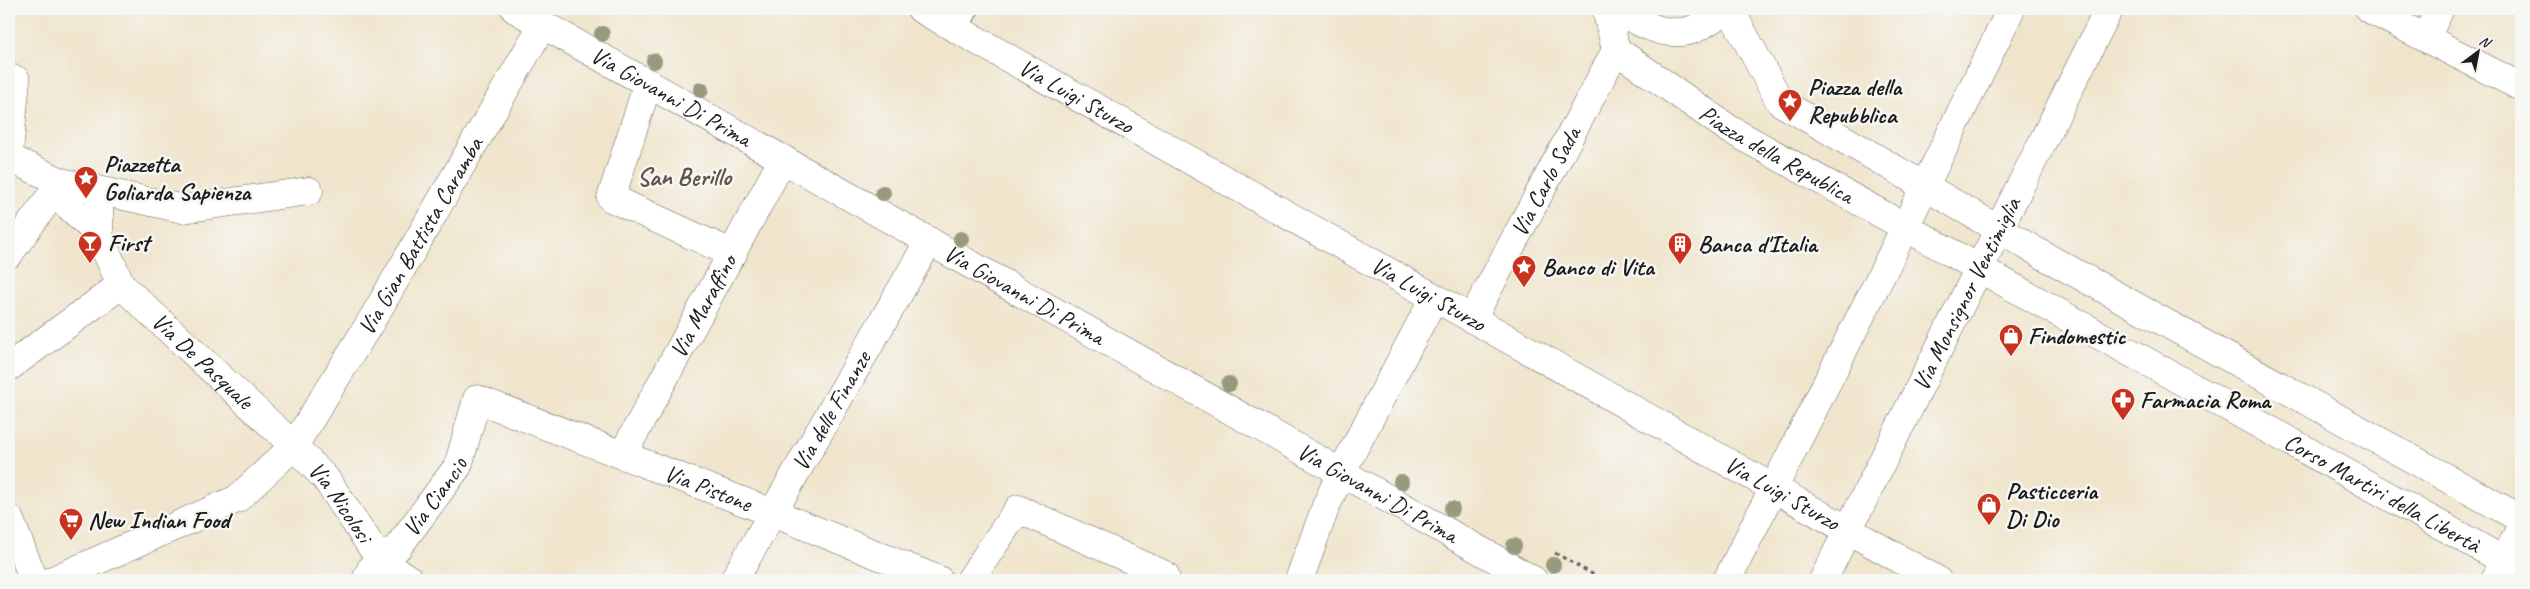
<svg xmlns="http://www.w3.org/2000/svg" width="2530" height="589" font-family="Caveat,sans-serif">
<rect width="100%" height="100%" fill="#f6f6f2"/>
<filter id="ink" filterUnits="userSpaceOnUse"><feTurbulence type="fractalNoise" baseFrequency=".02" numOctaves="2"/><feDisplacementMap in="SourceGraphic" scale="10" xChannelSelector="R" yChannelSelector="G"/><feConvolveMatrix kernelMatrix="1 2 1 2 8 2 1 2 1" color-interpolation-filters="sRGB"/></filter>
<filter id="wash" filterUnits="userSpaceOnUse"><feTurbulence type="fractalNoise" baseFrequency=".0096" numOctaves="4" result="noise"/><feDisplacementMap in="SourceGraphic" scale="20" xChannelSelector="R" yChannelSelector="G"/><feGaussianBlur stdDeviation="1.12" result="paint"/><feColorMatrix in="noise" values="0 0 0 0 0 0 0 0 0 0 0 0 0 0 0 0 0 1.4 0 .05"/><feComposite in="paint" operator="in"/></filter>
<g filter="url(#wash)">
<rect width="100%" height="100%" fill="#f0e5cc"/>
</g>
<g filter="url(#ink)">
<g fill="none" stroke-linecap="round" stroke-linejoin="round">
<defs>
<path id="lane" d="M958,30L969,9"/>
<g id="street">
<path id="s1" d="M515,9L1533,580"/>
<path id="s2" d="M921,9L1937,580"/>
<path d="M2369,9L2521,87"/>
<path d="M2426,38L2440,9"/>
<path d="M9,78L16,80L9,152"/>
<path d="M648,83L611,198L733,254"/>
<path d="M9,161H16L61,182L183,209L309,191"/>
<path id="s3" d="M99,191V235L121,285L294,446L326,479L381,561L410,580"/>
<path d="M54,192L99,235"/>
<path d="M9,254L61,182"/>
<path id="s4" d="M1472,319L1616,50"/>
<path d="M9,367L121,285"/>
<path id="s5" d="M623,454L783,159"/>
<path d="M9,518L34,580"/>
<path id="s6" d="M53,580L237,499L294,446L376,313L543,24"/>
<path id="s7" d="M366,580L371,569L398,547L458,466L477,399L773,513L939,580"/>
<path id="s8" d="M734,580L929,241"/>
<path d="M970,580L1018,509L1165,575"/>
<path d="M1299,580L1326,506L1341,473L1434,298"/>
<path d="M1727,580L1886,266L2011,9"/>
<path d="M2495,580L2521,527"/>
</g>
<g id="secondary">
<path id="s9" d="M1823,580L2109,9"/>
</g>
<g id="primary">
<path id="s10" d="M1606,9L1616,50L1729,129L2521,570"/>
<path d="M1614,9C1637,21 1667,40 1694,29C1706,24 1717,15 1728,9"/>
<path d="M1730,9L1780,102L2041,254L2521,519"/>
</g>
</defs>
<use href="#lane" stroke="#66625a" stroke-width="21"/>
<use href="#street" stroke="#66625a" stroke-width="29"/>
<use href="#secondary" stroke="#66625a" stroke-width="29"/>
<use href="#primary" stroke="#66625a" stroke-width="29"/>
<path stroke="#66625a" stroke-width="3" stroke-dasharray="4 4" stroke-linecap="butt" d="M1555,553L1603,580"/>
<use href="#lane" stroke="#fff" stroke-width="19"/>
<use href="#street" stroke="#fff" stroke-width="28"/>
<use href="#secondary" stroke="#fff" stroke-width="28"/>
<use href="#primary" stroke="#fff" stroke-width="28"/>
</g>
<g fill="#989a7e">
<circle cx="602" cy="34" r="8"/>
<circle cx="654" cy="61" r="8"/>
<circle cx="701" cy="90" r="8"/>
<circle cx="883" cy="193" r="8"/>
<circle cx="961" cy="239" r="8"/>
<circle cx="1229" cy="384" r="8"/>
<circle cx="1401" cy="482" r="8"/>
<circle cx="1452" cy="509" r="8"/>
<circle cx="1514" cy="546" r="8"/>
<circle cx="1553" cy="565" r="8"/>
</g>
</g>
<defs>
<symbol id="sight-pin" viewBox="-11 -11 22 30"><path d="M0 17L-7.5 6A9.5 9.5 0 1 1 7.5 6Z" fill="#c8321e" stroke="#f6f6f2"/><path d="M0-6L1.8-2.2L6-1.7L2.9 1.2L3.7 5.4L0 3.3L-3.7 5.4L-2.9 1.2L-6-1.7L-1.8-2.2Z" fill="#fff"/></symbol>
<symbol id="bar-pin" viewBox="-11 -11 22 30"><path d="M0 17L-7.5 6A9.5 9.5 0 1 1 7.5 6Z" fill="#c8321e" stroke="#f6f6f2"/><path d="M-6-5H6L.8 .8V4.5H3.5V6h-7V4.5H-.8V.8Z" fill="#fff"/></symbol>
<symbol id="building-pin" viewBox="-11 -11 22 30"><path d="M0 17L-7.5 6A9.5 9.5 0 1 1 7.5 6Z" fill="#c8321e" stroke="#f6f6f2"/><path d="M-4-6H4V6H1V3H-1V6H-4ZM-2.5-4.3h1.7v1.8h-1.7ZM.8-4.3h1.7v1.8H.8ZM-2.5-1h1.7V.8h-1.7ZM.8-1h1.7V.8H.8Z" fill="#fff"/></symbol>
<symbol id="shop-pin" viewBox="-11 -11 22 30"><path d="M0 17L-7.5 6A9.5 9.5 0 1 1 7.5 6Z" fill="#c8321e" stroke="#f6f6f2"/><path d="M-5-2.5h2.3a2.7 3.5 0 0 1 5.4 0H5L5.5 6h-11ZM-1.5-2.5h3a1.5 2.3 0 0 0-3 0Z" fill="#fff"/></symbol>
<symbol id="pharmacy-pin" viewBox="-11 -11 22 30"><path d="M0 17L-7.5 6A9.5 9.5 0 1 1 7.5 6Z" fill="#c8321e" stroke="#f6f6f2"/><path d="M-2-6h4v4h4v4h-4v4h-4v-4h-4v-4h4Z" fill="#fff"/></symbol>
<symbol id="supermarket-pin" viewBox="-11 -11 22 30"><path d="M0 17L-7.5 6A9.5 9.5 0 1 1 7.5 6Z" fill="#c8321e" stroke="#f6f6f2"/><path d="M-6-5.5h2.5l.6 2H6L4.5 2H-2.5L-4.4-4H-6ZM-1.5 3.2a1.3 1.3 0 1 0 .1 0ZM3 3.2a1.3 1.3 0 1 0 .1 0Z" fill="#fff"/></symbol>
</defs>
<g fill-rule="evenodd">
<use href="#sight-pin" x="1776" y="87" width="28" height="38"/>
<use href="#sight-pin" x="72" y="164" width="28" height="38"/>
<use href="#bar-pin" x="76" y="229" width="28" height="38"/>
<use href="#building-pin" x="1666" y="230" width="28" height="38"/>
<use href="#sight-pin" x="1510" y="253" width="28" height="38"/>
<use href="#shop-pin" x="1997" y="322" width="28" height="38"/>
<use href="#pharmacy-pin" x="2109" y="386" width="28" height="38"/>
<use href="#shop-pin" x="1975" y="491" width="28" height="38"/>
<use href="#supermarket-pin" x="57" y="506" width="28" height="38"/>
</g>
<g text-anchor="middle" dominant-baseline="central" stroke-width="5" stroke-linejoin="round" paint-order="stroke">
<g font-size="24" font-weight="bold" fill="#1c1c1c" stroke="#f6f6f2" text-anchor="start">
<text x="1808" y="87">Piazza della<tspan x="1808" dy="28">Repubblica</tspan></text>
<text x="104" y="164">Piazzetta<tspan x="104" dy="28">Goliarda Sapienza</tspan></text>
<text x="108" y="243">First</text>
<text x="1698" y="244">Banca d'Italia</text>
<text x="1542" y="267">Banco di Vita</text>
<text x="2028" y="336">Findomestic</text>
<text x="2140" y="400">Farmacia Roma</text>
<text x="2006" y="491">Pasticceria<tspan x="2006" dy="28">Di Dio</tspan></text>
<text x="88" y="520">New Indian Food</text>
</g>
<g font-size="24" fill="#1c1c1c" stroke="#f6f6f2">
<text stroke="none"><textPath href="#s1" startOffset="179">Via Giovanni Di Prima</textPath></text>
<text stroke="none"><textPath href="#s2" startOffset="178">Via Luigi Sturzo</textPath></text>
<text stroke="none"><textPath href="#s10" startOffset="234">Piazza della Republica</textPath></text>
<text stroke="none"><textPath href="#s4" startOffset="156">Via Carlo Sada</textPath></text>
<text stroke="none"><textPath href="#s6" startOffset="524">Via Gian Battista Caramba</textPath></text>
<text stroke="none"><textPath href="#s1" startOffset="584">Via Giovanni Di Prima</textPath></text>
<text stroke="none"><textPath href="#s2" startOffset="582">Via Luigi Sturzo</textPath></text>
<text stroke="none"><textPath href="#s9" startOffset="320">Via Monsignor Ventimiglia</textPath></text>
<text stroke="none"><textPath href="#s5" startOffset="168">Via Maraffino</textPath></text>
<text stroke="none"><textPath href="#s3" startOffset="210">Via De Pasquale</textPath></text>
<text stroke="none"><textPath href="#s8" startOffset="195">Via delle Finanze</textPath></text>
<text stroke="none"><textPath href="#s7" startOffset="465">Via Pistone</textPath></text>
<text stroke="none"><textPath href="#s10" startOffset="928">Corso Martiri della Libertà</textPath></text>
<text stroke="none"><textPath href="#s1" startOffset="989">Via Giovanni Di Prima</textPath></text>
<text stroke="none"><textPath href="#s2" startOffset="988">Via Luigi Sturzo</textPath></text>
<text stroke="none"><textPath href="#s7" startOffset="109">Via Ciancio</textPath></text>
<text stroke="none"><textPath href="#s3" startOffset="408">Via Nicolosi</textPath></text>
</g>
<g font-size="25" font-weight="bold" fill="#63514a" stroke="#f6f6f2">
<text x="684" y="177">San Berillo</text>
</g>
</g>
<rect width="2530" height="589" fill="none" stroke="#f6f6f2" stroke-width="30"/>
<g transform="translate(2478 52) rotate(32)" stroke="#f6f6f2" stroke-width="4" paint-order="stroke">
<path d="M0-4L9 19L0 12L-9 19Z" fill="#1c1c1c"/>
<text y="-8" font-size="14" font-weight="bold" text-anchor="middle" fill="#1c1c1c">N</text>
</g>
</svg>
